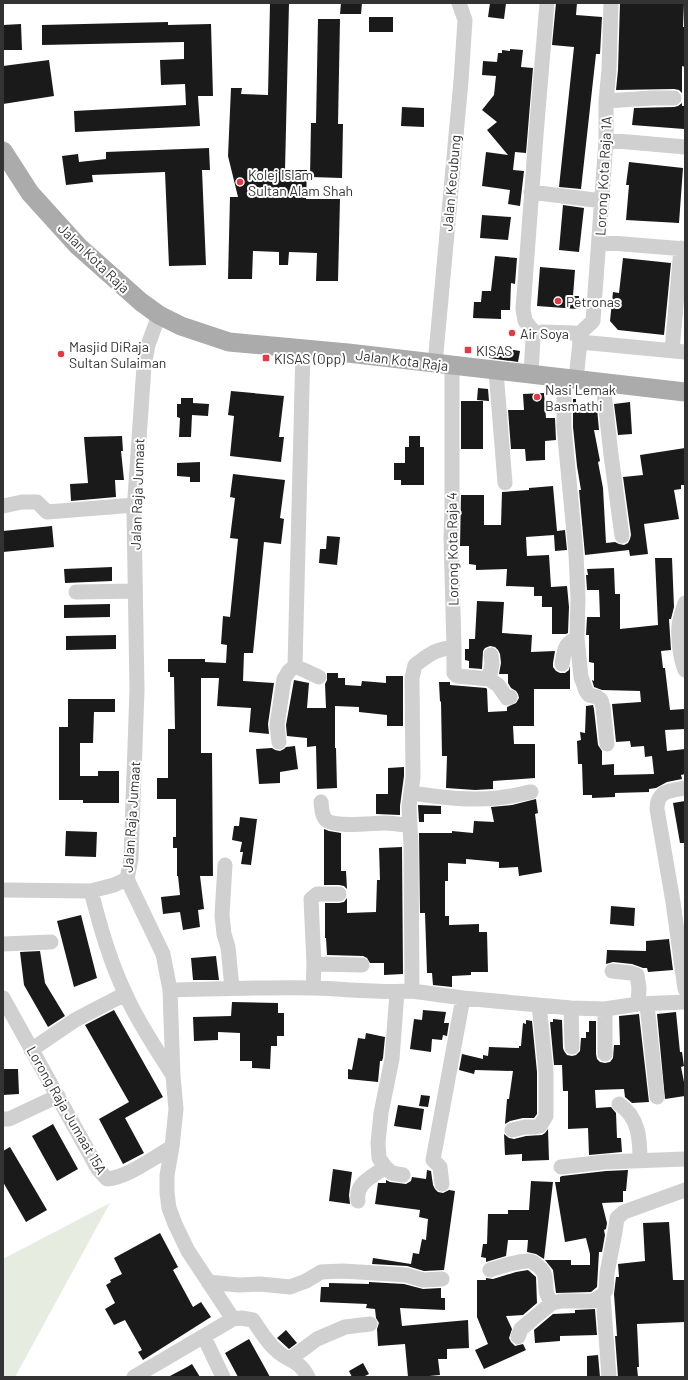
<svg xmlns="http://www.w3.org/2000/svg" width="688" height="1380" font-family="Barlow,sans-serif">
<rect width="100%" height="100%" fill="#fff"/>
<path fill="#e6ecdf" d="M110,1203L15,1377H3V1259Z"/>
<path fill="#1a1a1a" d="M270,3H289L285,170H307L306,199H340L338,281H316L317,253L289,252L288,265H279V252L253,251L252,279H228L230,197H238L228,156L231,88H242L241,94L268,95Z
M341,3H362L361,14H340Z
M490,3H506L504,19L488,17Z
M556,3H577L576,15L602,17L600,54H596L581,189L559,187L574,47L552,45Z
M620,3H684L683,27H685V67L682,66V93L679,90L674,89L616,90L618,70Z
M369,17H393V32H369Z
M318,19H340L338,124H343L342,178L310,177L311,123H316Z
M168,22V25L211,24L213,96H198L200,126L75,132L74,111L186,105L185,84L161,85L160,60L184,59V42L42,45V25Z
M21,24L22,50H3V25Z
M510,49L523,50L521,67L533,68L526,153L515,152L513,170L524,171L520,206L508,204L510,190L482,186L486,152L508,155L487,130L497,122L482,110L494,95L496,76L482,75L483,61L497,62L498,53H502V50L510,51Z
M49,60L54,96L3,104V66Z
M682,103V106H685L684,129L632,125L634,108L674,107L678,106Z
M402,107L424,108V127L401,126Z
M209,148L210,170H202L206,265L169,266L165,172L92,175L93,182L66,185L62,156L78,154L79,162L106,159V152Z
M629,162L683,168L679,223L626,220L629,185H626Z
M563,205L584,208L579,252L559,250Z
M482,215L511,217L508,240L480,238Z
M495,256L517,258L515,284L511,283L510,310H501V319L473,318L474,302H481L482,291H491Z
M623,258L671,263L664,335L618,330L610,321L613,292L619,293Z
M540,267L575,270L573,296H579L578,309L537,306Z
M491,346L520,351L518,362L489,358Z
M478,388L488,389L489,401L477,400Z
M231,391L284,396L279,437H284L281,462L230,456L234,416L228,415Z
M544,393L546,418H555L556,440L545,441V460L526,461L525,449H511L508,410H524L523,394Z
M181,398H193V403L209,404L208,416L192,415L191,437H179L180,418L177,417V404H181Z
M573,399H576V408H597L599,430H594L600,461L598,462L603,488L606,543L615,542L619,544L624,545L628,543L630,539L631,535L623,477L643,475L640,455L685,448V485H681V489L674,490L679,519L644,524L648,554L630,556L629,550L585,555L579,490H581L577,466L573,427Z
M461,401H483V449H461Z
M630,402L632,434L618,435L614,404Z
M122,436L123,451H121L124,480H115L116,497L71,501L70,484L88,483L84,437Z
M409,436H420V447H424V485H401V480H394V463H405V447H409Z
M200,462V482H190V477L177,476V463Z
M233,474L285,480L280,518L284,519L281,544L264,542L253,653H244L243,681L274,683L268,724L269,734L249,732L251,708L217,706L219,678H201V753H212L213,876H200L204,909L198,910L200,927L183,930L180,912L163,914L161,897L180,895L178,876H177V848H173V837H176V799H157V778H168V729H175L174,677H170V672H168V659H205V662L226,663L227,645L221,644L223,616L230,617L238,539L230,538L235,498L230,497Z
M553,486L557,531L565,530L567,550L555,551L554,535L526,537L527,556L549,555L551,587L567,586L569,607L568,633L566,634H552V607H542V596H534V587L506,586L507,569L476,570V565L469,564V546H460L461,495H484V525H501L502,492L529,490V488Z
M52,526L54,547L3,552V531Z
M327,536L340,537L337,565L319,563L320,549H326Z
M655,558H672L674,607L671,619H669L671,650L661,651L663,668H665L670,710L684,709L685,729L665,730L667,751L685,749V774L681,775L682,779L667,782L656,788L649,789V792L615,793V797L592,798V795H583L582,764H578L577,741L581,740L580,732L585,733L586,706L593,705L594,709L598,745L602,751V765L614,764V775L654,774L652,756L645,757L644,746L631,747L630,741L616,742L612,704L641,702L640,691L602,690L594,687L592,680L594,681V663L589,662V635H586L587,617H600L599,590H587L586,575H588L587,569L614,568L615,594H620V629L658,625Z
M112,567V581L65,583L64,569Z
M477,601L504,602L502,633L532,635L531,652L555,651L553,663V667L556,671L560,673H565L569,670L570,666V689H534V726H513L514,744H535V778L493,781V789L475,790L446,788L447,756H442L441,701L440,702L439,682H450V685L486,688L487,689L488,712L507,711V707L516,703L519,698L518,694L516,691L511,688L508,683V674H499L501,663L500,654L498,650L495,647L490,646L485,648L483,651L482,669L469,668V661L465,660V649H469V639H475Z
M110,604V617L64,618V605Z
M116,635V649L66,650V636Z
M327,673H338V678H345V685L361,686L362,681L386,683V676H403V726H387V715L359,712V707L335,706V748H336L337,788L317,789L316,746L307,747V738L287,736L286,725L294,680L309,683L307,708H326L325,684L327,680Z
M68,699H115V712H94L93,743H80V776H98V771H119V803H83V800H59V727H68Z
M295,746L298,769L280,772V783L259,784L256,749L272,748L275,750L280,751L284,749L286,747Z
M404,767V776L400,806V815L376,814V794H388V768Z
M536,799L538,813L535,814L542,872L519,876L518,867L499,868V862L466,859V864L448,863V881H445V916H449V925L479,924V932H487L488,972H471V975L452,976V987L433,985L432,973H427L425,913H420L419,833H452V831L473,833L474,821L494,822L491,807L512,805Z
M685,801V843H680L673,803Z
M418,805L441,806V814H424V822H419Z
M240,817L257,819L251,865L241,864L243,852H240L242,842L232,840L234,826H239Z
M324,829L329,831L341,833V871H346L347,889L344,886L339,885H324Z
M66,831L97,832L96,857L65,856Z
M402,847L403,974L384,975V963H370L367,958L363,956L327,955L326,938H325V903H339L344,902L347,898V913L376,912L377,880H380L379,848Z
M611,906L635,908L634,926L610,924Z
M81,915L97,978L74,987L57,921Z
M669,939L673,970L648,972L647,968H643L632,964L613,962L606,964L607,950L646,951V941Z
M40,951L45,983L65,1016L48,1027L24,985L20,952Z
M216,956L219,980H193L191,958Z
M232,1002L278,1003V1013H284V1036H277V1046H271L270,1069L252,1068V1061H240V1033L218,1032V1040L194,1041L193,1017L231,1016Z
M114,1010L163,1097L125,1118L144,1153L123,1164L99,1119L129,1102L85,1025Z
M423,1010L446,1012L444,1023H449L447,1036L443,1035L442,1040L432,1039L431,1052L410,1049L414,1019L422,1020Z
M676,1012L680,1052H682L684,1066L681,1067L685,1087V1096L665,1099L657,1014Z
M639,1014L649,1102L632,1103L625,1097L624,1089L595,1090L596,1108L611,1107L616,1113L617,1138H621L622,1152L589,1155L588,1128L568,1129V1091H563L562,1065H554L550,1022H553V1019L562,1020L563,1048L564,1051L567,1055L572,1056L576,1055L580,1051L581,1038H586V1032H589V1021H596V1054L597,1059L600,1062L605,1063L610,1062L613,1058L614,1045H620L619,1016Z
M526,1020L532,1021L537,1072V1114L534,1118H523L510,1121L505,1124L507,1099H509L513,1071L475,1070L474,1074L459,1070L462,1054L483,1059V1055L488,1056L489,1047L519,1048V1046H521L523,1023L526,1024Z
M366,1033L385,1037L383,1058L382,1061H380L378,1082L348,1079V1069L352,1070L358,1038L365,1039Z
M3,1069H18L19,1094L3,1095Z
M421,1095L430,1096L428,1107L419,1106Z
M398,1105L424,1109L421,1130L394,1126Z
M53,1124L78,1169L57,1181L32,1136Z
M548,1129L549,1160L522,1161V1154L505,1155L504,1134L509,1138L514,1139L526,1136L542,1135L545,1133Z
M10,1147L47,1210L26,1222L3,1182V1151Z
M333,1169L352,1172L349,1195L350,1204L329,1201Z
M427,1170L431,1171L433,1185L435,1189L438,1192L443,1193L449,1190L455,1191L444,1270L424,1271L407,1266L372,1264L373,1258L411,1264L413,1253L419,1254L422,1239L426,1240L428,1219L419,1217L420,1210L375,1204L378,1183H386V1180L390,1182L406,1184L411,1181L412,1177L426,1179Z
M628,1170L626,1191H623V1202L602,1203L607,1223L606,1229L604,1230L605,1235L602,1252H599L597,1287L591,1292L556,1293L553,1270L545,1260H571V1265H590V1254L586,1238L565,1242L555,1182H560V1177L562,1176L606,1171Z
M531,1181L553,1182L544,1259L536,1254L527,1252L528,1240H508L506,1256L486,1262V1258L481,1257L483,1244H487L488,1214H508V1210H529Z
M669,1222L673,1280H685V1322L637,1324L639,1367H637L638,1377H618L615,1336H617L614,1294L616,1277H619L618,1264L645,1261L643,1223Z
M160,1233L178,1267L173,1270L193,1307L201,1302L211,1317L143,1360L138,1352L142,1350L125,1320L114,1325L105,1309L115,1303L106,1285L111,1282L110,1280L122,1274L114,1258Z
M528,1270L536,1277L537,1303L523,1315L506,1316L512,1329L509,1338L511,1342L515,1346L523,1344L526,1350L484,1369L475,1350L488,1344L477,1317V1280H486V1278L493,1279L516,1272Z
M369,1282L404,1284L423,1289L441,1288V1298H445V1310L400,1308L402,1326L468,1320L469,1348L447,1349V1359H438L440,1375L429,1376V1377H408L405,1344L378,1346L377,1329L379,1323L376,1318L375,1309L366,1308L367,1304L320,1302L321,1287H329V1283L369,1284Z
M595,1309L597,1335L560,1336V1341L535,1343L534,1330L553,1314L575,1313V1310Z
M286,1330L297,1343L289,1349L277,1338Z
M249,1339L264,1366L270,1377H238L230,1362L225,1353Z
M598,1355L600,1377H587V1356Z
M363,1363L369,1374L363,1377H352L349,1371Z
M192,1364L200,1377H168L187,1367Z"/>
<g fill="none" stroke-linecap="round" stroke-linejoin="round">
<path stroke="#d0d0d0" stroke-width="15" d="M606,101L652,98H674
M606,140L685,147
M531,192L602,201
M599,242L685,249
M159,315L148,345L144,366L134,512L137,690L131,859L127,879L163,954L170,990L173,1076L176,1109L172,1147L167,1175V1193L169,1208L175,1224L188,1251L233,1319
M536,334L525,321L523,309L536,135L547,3
M578,335L593,321L606,140V101L609,70L611,3
M580,342L685,352
M303,349L295,666L319,677
M672,351L681,248
M435,364L461,81L465,20L459,3
M452,366V510L451,537L454,648V673L457,676L489,679L492,664L491,655
M496,371L505,483
M531,374L533,338L536,334L542,332L574,333L578,335
M564,378V427L576,554L578,598L577,638L581,677L586,691L589,695L597,697L601,700L603,707L607,744
M576,379L580,342L578,335
M603,383L611,455L622,536
M3,506L22,502H37L47,512L135,505
M76,592L135,591
M685,603C683,610 680,618 679,625C678,638 680,658 685,670
M562,664C565,649 563,645 577,638
M489,679L498,685L507,698L510,697
M279,742L277,725L284,679L289,671L295,666
M685,788C670,791 657,790 657,809L673,902L685,989
M411,793C440,797 468,801 497,798C509,797 520,794 531,792
M321,802C322,808 321,815 326,820C336,828 371,823 384,823C393,823 401,825 409,825
M225,865L222,915L224,934L228,947L232,988
M3,890L91,891L114,885L127,879
M91,891C100,926 110,962 126,995C138,1023 156,1048 172,1074
M3,944L51,942
M314,964L362,965
M612,971L631,973L637,975L639,988L638,1004
M313,988L314,964L311,899L317,894H339
M170,990C218,989 266,987 314,988C347,989 379,993 412,991L463,998L571,1008L605,1009L638,1004L685,1002
M412,991L411,845L409,807L413,777L412,678L415,665C429,655 436,648 454,648
M397,992L392,1059L381,1113L378,1143L379,1158L385,1167L392,1173L403,1175
M3,998L98,1169L107,1179C126,1178 155,1157 172,1147
M647,1005L657,1097
M571,1008L572,1047
M31,1050L75,1020L125,994
M605,1054V1009
M619,1104C639,1117 640,1139 640,1161
M3,1119H9L58,1096
M512,1130L525,1127H535L540,1126L546,1116V1072L539,1005
M561,1167L605,1162L685,1159
M442,1184L440,1167L433,1160L463,998
M358,1201C355,1182 373,1177 385,1167
M490,1270C500,1267 517,1261 527,1261C533,1260 541,1268 544,1273C548,1284 542,1291 552,1303L562,1301H593L603,1295L606,1290L607,1273L615,1232L617,1218L624,1212L685,1190
M208,1282L239,1285L260,1284L290,1287L306,1281L321,1272L343,1271L406,1275L423,1280L442,1279
M603,1295L609,1377
M204,1337L223,1377
M518,1337L521,1329L529,1322L552,1303
M290,1359L317,1339L345,1327L370,1324
M134,1377L233,1319L241,1318L253,1320C260,1330 266,1341 276,1350C288,1362 299,1359 308,1377"/>
<path stroke="#ababab" stroke-width="19" d="M3,151L30,193L78,246L141,302L159,315L181,326L229,342L348,353L685,392"/>
</g>
<g fill="#e63946" stroke="#fff" stroke-width="1.5">
<circle cx="240" cy="182" r="4"/>
<circle cx="558" cy="301" r="4"/>
<circle cx="512" cy="333" r="4"/>
<rect x="464" y="346" width="8" height="8" rx="2"/>
<circle cx="61" cy="354" r="4"/>
<rect x="262" y="354" width="8" height="8" rx="2"/>
<circle cx="537" cy="397" r="4"/>
</g>
<g text-anchor="middle" dominant-baseline="central" stroke-width="4" stroke-linejoin="round" paint-order="stroke">
<g font-size="14" fill="#333" stroke="#fff" text-anchor="start">
<text x="248" y="174">Kolej Islam<tspan x="248" dy="16">Sultan Alam Shah</tspan></text>
<text x="566" y="301">Petronas</text>
<text x="520" y="333">Air Soya</text>
<text x="69" y="346">Masjid DiRaja<tspan x="69" dy="16">Sultan Sulaiman</tspan></text>
<text x="476" y="350">KISAS</text>
<text x="274" y="358">KISAS (Opp)</text>
<text x="545" y="389">Nasi Lemak<tspan x="545" dy="16">Basmathi</tspan></text>
</g>
<g font-size="14" fill="#333" stroke="#fff">
<text transform="translate(603 176) rotate(-87)">Lorong Kota Raja 1A</text>
<text transform="translate(451 183) rotate(-85)">Jalan Kecubung</text>
<text transform="translate(94 258) rotate(44)">Jalan Kota Raja</text>
<text transform="translate(402 360) rotate(7)">Jalan Kota Raja</text>
<text transform="translate(137 494) rotate(-88)">Jalan Raja Jumaat</text>
<text transform="translate(452 549) rotate(-91)">Lorong Kota Raja 4</text>
<text transform="translate(131 817) rotate(-86)">Jalan Raja Jumaat</text>
<text transform="translate(67 1110) rotate(60)">Lorong Raja Jumaat 15A</text>
</g>
</g>
<rect width="688" height="1380" fill="none" stroke="#333333" stroke-width="8"/>
</svg>
